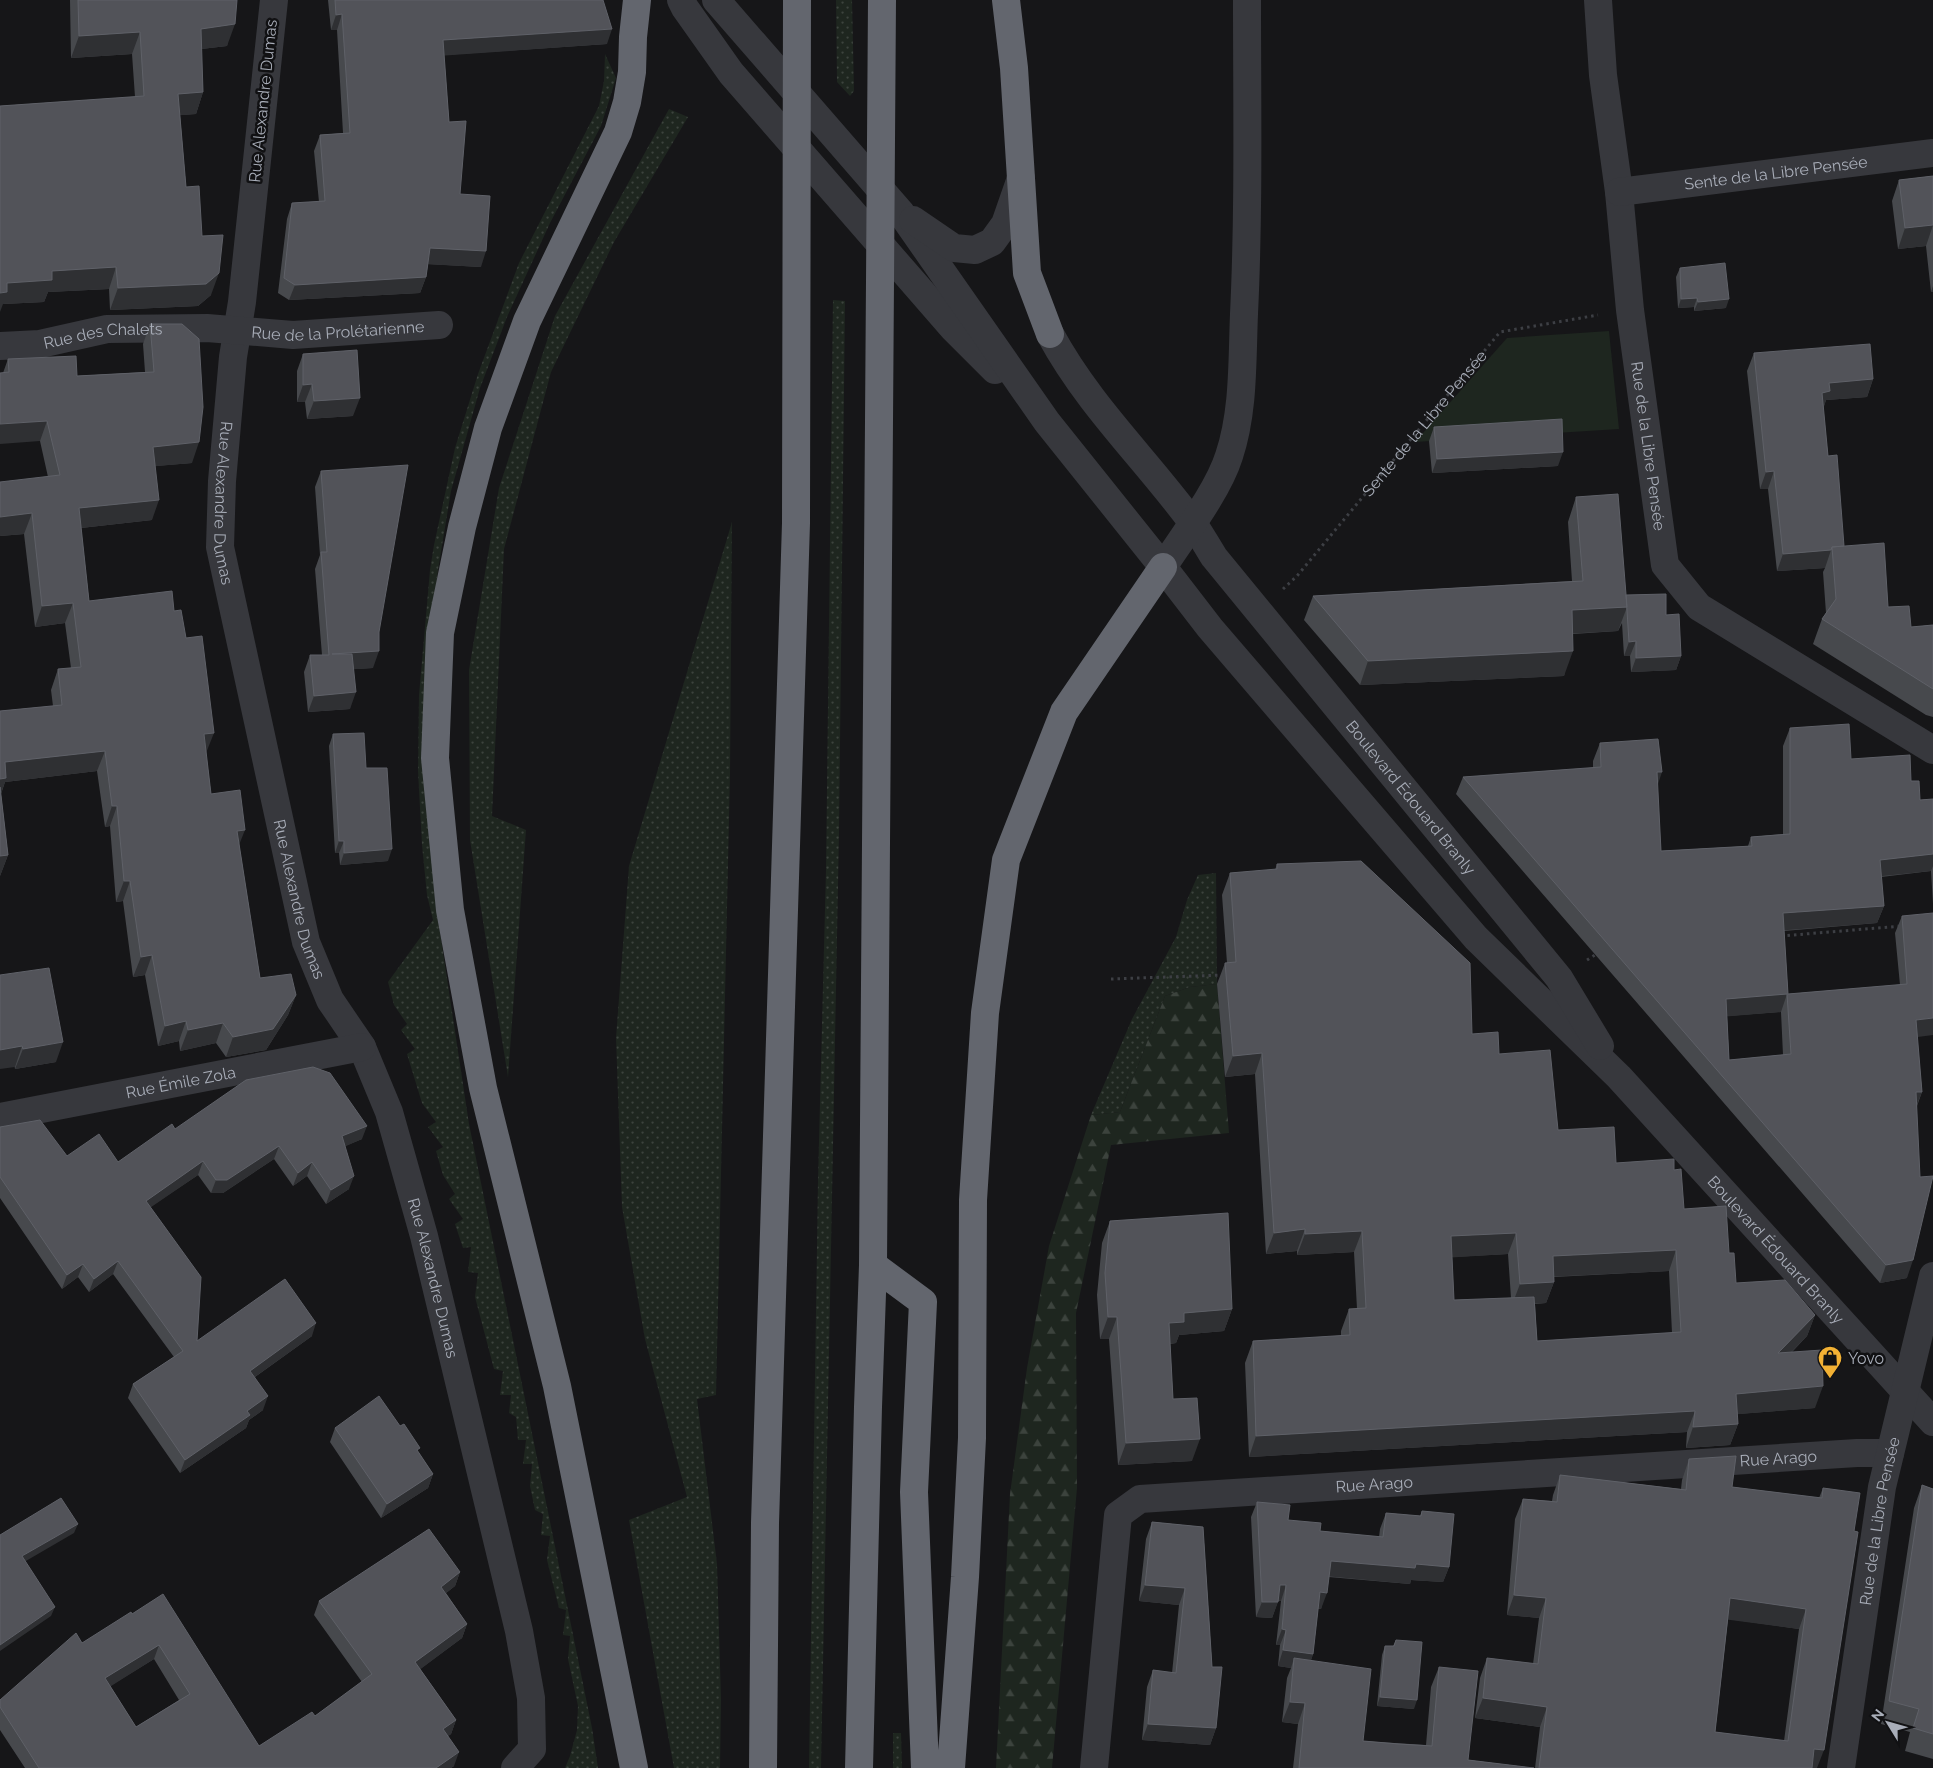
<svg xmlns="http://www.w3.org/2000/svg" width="1933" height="1768" font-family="Raleway,sans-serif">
<defs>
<pattern id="grass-dots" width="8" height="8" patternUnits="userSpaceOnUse" patternTransform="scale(1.25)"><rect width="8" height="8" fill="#1e261f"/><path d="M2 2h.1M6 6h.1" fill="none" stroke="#3c433d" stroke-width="1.8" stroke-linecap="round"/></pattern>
<pattern id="forest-firs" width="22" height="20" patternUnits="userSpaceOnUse" patternTransform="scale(1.25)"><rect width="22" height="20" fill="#1e261f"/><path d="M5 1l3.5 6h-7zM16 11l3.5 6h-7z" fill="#3c433d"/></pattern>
</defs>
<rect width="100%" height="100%" fill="#161618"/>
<path fill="url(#grass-dots)" d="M836,0H852L854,91L850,96L837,82Z
M605,54L616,78L601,126L550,223L507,317L480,388L451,491L438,570L427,661L438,919L469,1124L592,1728L598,1768H565L570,1756L577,1730L578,1706L568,1659L570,1636L563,1635L566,1610L559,1608L547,1560L550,1536L541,1535L543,1514L535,1510L530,1486L532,1464H523L526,1440H518L516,1417L509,1413L511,1395H500L503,1371L494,1369L475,1297L478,1273L468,1272L471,1247L463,1248L455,1224L463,1219L449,1199L455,1194L443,1175L436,1151L443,1147L428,1127L436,1122L422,1103L407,1054L415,1049L401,1030L407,1024L394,1005L388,982L433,920L427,895L422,845L418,771L419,695L430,570L434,545L455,448L478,374L495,328L519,263L599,106L604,81Z
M669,109L688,117L614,242L551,372L504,549L492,816L526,830L508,1077L470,840L469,670L499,488L555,316Z
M833,300L845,301L839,833L821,1768H809L818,1181L826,870Z
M732,522L730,775L716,1395L697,1399L717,1564L721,1699L720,1768H674L629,1520L687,1497L645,1339L622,1207L616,1038L629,866Z
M1216,873L1217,984L1190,987L1165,996L1120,1112L1091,1115L1132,1019L1176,937L1187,900L1198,875Z
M893,1733H901L902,1768H893Z"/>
<path fill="url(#forest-firs)" d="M1217,984L1229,1133L1111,1145L1076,1313L1077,1488L1052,1768H996L1010,1494L1027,1368L1049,1246L1091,1115L1120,1112L1165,996L1190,987Z"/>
<path fill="#1e261f" d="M1609,331L1619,429L1415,442L1507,338Z"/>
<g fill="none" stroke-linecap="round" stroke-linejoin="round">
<g stroke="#3d3f44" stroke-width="3" stroke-dasharray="2.5 4" stroke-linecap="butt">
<path id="s1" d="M1283,589L1297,576L1500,332L1598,315"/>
<path d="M1781,936L1902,926"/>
<path d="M1587,960L1598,953"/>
<path d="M1111,979L1223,975"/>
</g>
<g stroke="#37383d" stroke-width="28">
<path id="s2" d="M274,0L242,302L233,357L222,481L220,547L306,942L330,1000L362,1047L389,1112L424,1236L519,1631L531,1698L532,1749L515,1768"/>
<path d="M681,0L685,8L731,73L953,328L995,370"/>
<path id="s3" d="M716,0L901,213L1047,422L1163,567L1210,628L1476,938L1619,1077L1933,1422"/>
<path id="s4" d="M1598,0L1603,75L1619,192L1630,310L1665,565L1699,607L1933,750"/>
<path id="s5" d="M1619,192L1933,153"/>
<path d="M913,220L954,248L975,250L992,242L1005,224L1021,178"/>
<path id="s6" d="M1050,334C1089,406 1144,457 1192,522C1200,533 1207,546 1214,557L1559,978L1600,1046"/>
<path id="s7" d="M0,346L40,344L107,329L207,328L293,335L439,325"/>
<path d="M1163,567C1184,535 1218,491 1229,456C1244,411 1242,361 1244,314C1249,209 1247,105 1247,0"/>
<path id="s8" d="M0,1117L362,1047"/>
<path id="s9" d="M1094,1768L1118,1515L1140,1499L1857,1453H1890"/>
<path id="s10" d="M1841,1768L1882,1487L1933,1276"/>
</g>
<path stroke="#63666e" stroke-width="28" d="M1006,0L1014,68L1027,273L1050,334
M873,1265L923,1302L914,1492L925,1768
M634,1768L557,1386L483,1088L450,910L435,758L440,633L462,527L488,428L527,321L618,132L627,102L632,72L633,37L637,0
M763,1768L765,1523L796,523L797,0
M859,1768L868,1407L873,1265L882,0
M951,1768L965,1577L972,1438L973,1200L985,1013L1006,860L1064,712L1163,567"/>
</g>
<path fill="#47494d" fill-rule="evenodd" d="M70,0H237L227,46L201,49L203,92L196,114L180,115L186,187L202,236L211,295L198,306L110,310L109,289L48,292L44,302L3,304L0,106L135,97L132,54L71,58Z
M328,0H539L607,44L444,55L449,122L460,194L481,267L428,264L426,277L420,293L289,300L278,293L287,219L292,203L319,202L314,151L320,135L343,133L337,30H331Z
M1933,176V292H1931L1926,246L1898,249L1892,201L1899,180Z
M1680,268L1726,308L1694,311V307L1678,308L1676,277Z
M150,324L192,463L155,466L152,520L81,528L89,601L174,611L186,638L206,753L211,794L239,844L260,978L296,995L288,1015L266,1050L226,1057L216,1043L180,1051L179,1041L158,1046L145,975L133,977L123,901L116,902L110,826L105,827L97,771L5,782L1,794L8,855L0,876V711L53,706L51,690L58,669L71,668L65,623L35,627L24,534L0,536L48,477L40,441L3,373L8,359L77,376L145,372L143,344Z
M1754,353L1873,379L1867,397L1826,400L1823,409L1828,456L1844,546L1888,607L1911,627L1933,625V717L1926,715L1813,644L1822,619L1826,613L1823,572L1825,568L1777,571L1768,489H1760L1747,371Z
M303,354L353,416L307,419L305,402H297V371Z
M1434,427L1558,466L1432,473L1429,441Z
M321,471L373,668L354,669L350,709L308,712L304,672L310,655H322L315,569L320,555L315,487Z
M1576,497L1626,595L1666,615L1681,656L1676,670L1631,672L1630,656H1624L1622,623L1618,631L1573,634L1564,676L1360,685L1304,620L1313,596L1572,581L1568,522Z
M1790,728L1851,759L1911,781L1920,800L1933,799V904L1931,871L1881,877L1884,906L1877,923L1784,931L1788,994L1900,985L1895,933L1902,916L1917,1037L1922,1092L1917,1106L1907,1278L1880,1283L1456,794L1463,777L1593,768V761L1600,743L1657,786L1661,851L1748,846L1751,837L1783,834V746ZM1781,1012L1783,1055L1729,1060L1727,1016Z
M333,734L366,768L388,861L340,865L339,853H335L329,746Z
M1277,864L1472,1034L1499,1054L1558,1130L1616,1163L1674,1170L1684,1209L1729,1253L1736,1283L1815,1315L1807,1336L1792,1352L1815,1408L1737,1414L1738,1424L1730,1445L1686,1448L1687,1432L1249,1457L1245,1363L1253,1341L1341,1336V1331L1349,1309H1357L1354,1252L1297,1255V1251L1266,1254L1255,1074L1225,1077L1217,984L1225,963H1227L1222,895L1230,873L1275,870ZM1508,1254L1511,1298L1454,1300L1452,1257ZM1669,1271L1672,1333L1537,1341L1535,1304L1546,1303L1554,1282V1277Z
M0,975L56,1062L15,1069Z
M0,1127L67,1156L118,1162L175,1129L362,1139L345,1146L349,1189L326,1204L307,1176L293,1186L274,1159L223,1193H211L198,1175L150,1207L197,1341L312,1336L255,1377L263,1410L249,1420L246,1428L180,1473L128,1398L133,1384L174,1357L113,1274L89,1292L78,1277L62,1289L0,1198Z
M1110,1221L1232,1309L1224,1331L1179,1335L1176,1343L1170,1344L1173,1399L1192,1461L1118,1465L1109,1339H1100L1097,1295L1102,1243Z
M335,1428L419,1453L433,1474L428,1488L381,1518L330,1442Z
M1689,1459L1732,1487L1819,1498L1823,1488L1817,1768H1535L1540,1727L1475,1718L1480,1678L1487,1658L1533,1664L1539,1618L1507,1615L1515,1519L1523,1499L1552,1501L1553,1495L1560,1475L1681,1489L1682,1480ZM1728,1619L1799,1629L1784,1741L1715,1732Z
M1922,1485L1933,1489V1759L1905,1751L1910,1732L1881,1724L1914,1508Z
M1257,1502L1288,1520L1320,1531L1379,1537L1380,1529L1386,1513L1420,1516L1422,1511L1449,1567L1443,1582L1411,1580L1410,1584L1329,1577L1321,1609H1318L1313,1654L1311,1660L1363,1741L1426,1745L1431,1687L1439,1667L1468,1760L1534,1768H1293L1298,1724L1282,1722L1287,1678L1291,1668L1278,1666L1280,1645H1276L1281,1601H1278L1272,1618L1256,1617L1251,1517Z
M1152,1522L1203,1527L1216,1728L1210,1745L1142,1740L1147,1687L1153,1670L1172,1673L1179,1605L1139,1601L1146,1539Z
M460,1572L455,1586L446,1593L467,1624L462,1638L420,1669L456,1720L451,1734L448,1736L454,1766L451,1768H25L0,1730V1700L82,1643L132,1614L259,1746L315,1716L362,1682L314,1615L319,1601ZM154,1659L179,1700L136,1727L110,1686Z
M1396,1640L1414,1709L1377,1706L1382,1655L1385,1646H1393Z"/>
<path fill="#2f3033" d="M342,14L337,30H331L336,15Z
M235,24L227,46L193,50L201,29Z
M612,29L607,44L438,56L443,40Z
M140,32L132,54L71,58L79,36Z
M203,92L196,114L170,116L178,94Z
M1933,225L1926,246L1898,249L1905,228Z
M430,248L486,251L481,267L424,264Z
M116,267L109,289L48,292L44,302L3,304L0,312V293L7,283L52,271Z
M219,273L211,295L198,306L110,310L118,288Z
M426,277L420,293L289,300L295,285Z
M1933,286V292H1931Z
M1697,298L1694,307L1678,308L1681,299Z
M1729,299L1726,308L1694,311L1698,302Z
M1873,379L1867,397L1826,400L1823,409L1822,393L1829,383Z
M312,384L305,402H297L303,385Z
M360,398L353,416L307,419L314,401Z
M47,421L40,441L0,444V424Z
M199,442L192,463L146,467L153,447Z
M1563,452L1558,466L1432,473L1437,459Z
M1774,471L1768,489H1760L1766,472Z
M159,500L152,520L72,529L79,508Z
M32,513L24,534L0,536V517Z
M1831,550L1825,568L1777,571L1783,554Z
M73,603L65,623L35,627L42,606Z
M1627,607L1618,631L1563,634L1572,610Z
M1636,641L1630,656H1624L1629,642Z
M379,651L373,668L326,671L332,654Z
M1573,651L1564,676L1360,685L1368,661Z
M1681,656L1676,670L1631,672L1636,658Z
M356,692L350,709L308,712L314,696Z
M214,733L206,753L204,734Z
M105,751L97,771L5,782L0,796V775L5,762Z
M1657,772H1662L1656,790Z
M112,806H117L110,826L105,827Z
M245,830L237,850V831Z
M339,841H344L339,853H335Z
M392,849L388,861L340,865L344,853Z
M1933,854V866L1931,871L1873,877L1880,860Z
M8,855L0,876V856Z
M124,881H130L123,901L116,902Z
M1884,906L1877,923L1776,931L1783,913Z
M152,955L145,975L133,977L141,957Z
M1787,994L1781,1012L1720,1017L1726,999Z
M296,995L288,1015L266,1050L226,1057L233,1037Z
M1933,1018V1035L1910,1038L1916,1020Z
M186,1021L179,1041L158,1046L165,1026Z
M223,1023L216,1043L180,1051L188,1030Z
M63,1042L56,1062L15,1069L23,1049Z
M22,1046L15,1067L0,1069V1050Z
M1262,1053L1255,1074L1225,1077L1233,1056Z
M1916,1092H1922L1915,1109Z
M367,1126L362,1139L337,1150L342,1136Z
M279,1146L274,1159L223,1193H211L216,1180Z
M203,1161L198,1175L141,1214L146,1201Z
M312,1162L307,1176L293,1186L298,1173Z
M354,1176L349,1189L326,1204L331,1190Z
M1305,1229L1297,1251L1266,1254L1274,1233Z
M1362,1231L1354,1252L1297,1255L1305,1234Z
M1516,1233L1508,1254L1443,1258L1451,1236Z
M1676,1250L1669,1271L1545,1277L1553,1256Z
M1913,1260L1907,1278L1880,1283L1886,1265Z
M118,1261L113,1274L89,1292L94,1279Z
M83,1264L78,1277L62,1289L67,1275Z
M1554,1282L1546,1303L1512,1305L1520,1284Z
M1232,1309L1224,1331L1179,1335L1176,1343L1161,1345L1169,1323L1184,1313Z
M1815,1315L1807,1336L1770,1374L1778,1353Z
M1108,1317H1117L1109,1339H1100Z
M316,1323L312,1336L245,1384L250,1371Z
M1823,1386L1815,1408L1728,1415L1736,1394Z
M268,1396L263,1410L249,1420L246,1428L180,1473L185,1460L247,1411Z
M1695,1411L1687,1432L1249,1457L1256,1436Z
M1738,1424L1730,1445L1686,1448L1693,1427Z
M1200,1439L1192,1461L1118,1465L1126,1443Z
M433,1474L428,1488L381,1518L387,1504Z
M78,1524L74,1533L19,1565L22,1556Z
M1331,1561L1416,1564L1449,1567L1443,1582L1411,1580L1410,1584L1325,1576Z
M460,1572L455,1586L436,1601L441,1587Z
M1145,1585L1185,1588L1179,1605L1139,1601Z
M1280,1585H1286L1281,1601L1275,1600Z
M1320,1592L1327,1593L1321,1609L1314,1608Z
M1514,1595L1546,1598L1539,1618L1507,1615Z
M1730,1598L1806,1609L1799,1629L1723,1619Z
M1262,1602H1278L1272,1618L1256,1617Z
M55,1607L51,1616L0,1651V1645Z
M467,1624L462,1638L410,1677L415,1662Z
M1282,1629L1286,1630L1280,1645H1276Z
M159,1645L154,1659L100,1693L105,1678Z
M1283,1650L1313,1654L1308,1670L1294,1658L1291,1668L1278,1666Z
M1380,1697L1417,1700L1414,1709L1377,1706Z
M1483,1698L1547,1707L1540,1727L1475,1718Z
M1290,1702L1305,1703L1298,1724L1282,1722Z
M456,1720L451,1734L438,1744L443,1729Z
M1148,1724L1216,1728L1210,1745L1142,1740Z
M1814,1749L1824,1750L1817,1768H1807Z
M459,1752L454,1766L451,1768H436Z"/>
<path fill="#525359" stroke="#5f6168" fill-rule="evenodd" d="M78,0H237L235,24L201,29L203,92L178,94L186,187L199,186L202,236L223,235L219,273L206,284L118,288L116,267L52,271V280L7,283V292L0,293V106L144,96L140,32L79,36Z
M335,0H603L612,29L443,40L449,122L466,121L460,194L490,196L486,251L430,248L426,277L295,285L284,278L292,203L325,201L320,135L350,133L342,14L336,15Z
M1933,176V225L1905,228L1899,180Z
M1725,263L1729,299L1698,302L1697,298L1681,299L1680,268Z
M150,324H182L199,339L203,407L199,442L153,447L159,500L79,508L89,601L172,591L174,611L181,610L186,638L202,636L214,733L204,734L211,794L240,790L245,830L237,831L260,978L291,974L296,995L273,1029L233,1037L223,1023L188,1030L186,1021L165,1026L152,955L141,957L130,881H124L117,806H112L105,751L5,762L6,778L0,779V711L62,705L58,669L81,667L73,603L42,606L32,513L0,517V482L60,475L47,421L0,424V373L9,372L8,359L76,356L77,376L154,372Z
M1870,344L1873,379L1829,383L1830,391L1822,393L1828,456L1837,455L1844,546L1832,547L1831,550L1783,554L1774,471L1766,472L1754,353Z
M357,350L360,398L314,401L312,384L303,385V354Z
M1562,419L1563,452L1437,459L1434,427Z
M408,465L379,632V651L332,654H352L356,692L314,696L310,655H329L321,552H327L321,471Z
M1618,494L1627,607L1572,610L1573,651L1368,661L1313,596L1583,581L1576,497Z
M1884,543L1888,607L1909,606L1911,627L1933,625V689L1822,619L1836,599L1832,547Z
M1666,594V615L1679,614L1681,656L1636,658V641L1629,642L1626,595Z
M1849,724L1851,759L1910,755L1911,781H1919L1920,800L1933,799V854L1880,860L1884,906L1783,913L1788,994L1907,984L1902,916L1933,913V1018L1916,1020L1922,1092H1916L1920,1177L1933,1176L1913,1260L1886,1265L1463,777L1601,767L1600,743L1658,739L1662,772H1657L1661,851L1752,846L1751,837L1790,834V728ZM1787,994L1791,1054L1729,1060L1726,999Z
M364,733L366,768H387L392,849L344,853V841H339L333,734Z
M0,787L8,855L0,856Z
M1361,861L1470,963L1472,1034L1498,1032L1499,1054L1550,1050L1558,1130L1614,1127L1616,1163L1674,1159V1170L1681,1169L1684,1209L1726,1206L1729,1253H1734L1736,1283L1785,1280L1815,1315L1778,1353L1822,1350L1823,1386L1736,1394L1738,1424L1693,1427L1695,1411L1256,1436L1253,1341L1350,1335L1349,1309L1366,1308L1362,1231L1305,1234V1229L1274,1233L1262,1053L1233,1056L1225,963L1236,962L1230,873L1277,869V864ZM1516,1233L1520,1284L1554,1282L1553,1256L1676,1250L1681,1332L1537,1341L1534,1297L1454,1300L1451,1236Z
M49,968L63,1042L23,1049L22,1046L0,1050V975Z
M313,1067L330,1073L367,1126L342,1136L354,1176L331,1190L312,1162L298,1173L279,1146L227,1180H216L203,1161L146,1201L201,1277L197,1341L285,1279L316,1323L250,1371L268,1396L247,1411L250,1415L185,1460L133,1384L183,1351L118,1261L94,1279L83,1264L67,1275L0,1177V1127L40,1120L67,1156L99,1134L118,1162L172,1124L175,1129L246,1080Z
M1228,1213L1232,1309L1184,1313V1322L1169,1323L1173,1399L1197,1398L1200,1439L1126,1443L1117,1317H1108L1105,1273L1110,1221Z
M379,1396L400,1426L404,1424L420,1448L417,1450L433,1474L387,1504L335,1428Z
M1736,1456L1732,1487L1822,1498L1823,1488L1860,1493L1854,1531L1858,1532L1824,1750L1814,1749L1812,1768H1539L1547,1707L1483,1698L1487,1658L1538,1664L1546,1598L1514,1595L1523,1499L1557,1502L1560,1475L1686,1490L1689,1459ZM1730,1598L1806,1609L1788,1741L1715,1732Z
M1922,1485L1933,1489V1734L1913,1728L1919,1709L1889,1701Z
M61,1498L78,1524L22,1556L55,1607L0,1645V1535Z
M1257,1502L1290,1505L1288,1520L1321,1523L1320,1531L1383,1537L1386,1513L1421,1516L1422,1511L1454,1514L1449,1567L1416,1564L1415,1568L1331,1561L1327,1593L1320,1592L1313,1654L1283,1650L1286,1630L1282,1629L1286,1585H1280L1278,1602H1262Z
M1152,1522L1203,1527L1212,1667H1222L1216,1728L1148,1724L1153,1670L1176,1673L1185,1588L1145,1585Z
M429,1529L460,1572L441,1587L467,1624L415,1662L456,1720L443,1729L459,1752L436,1768H39L0,1707V1700L76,1633L82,1643L131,1612L132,1614L163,1594L259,1746L312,1712L315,1716L372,1674L319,1601ZM159,1645L190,1694L136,1727L105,1678Z
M1396,1640L1422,1642L1417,1700L1380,1697L1385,1646H1394Z
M1294,1658L1371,1669L1363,1741L1399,1744L1432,1746L1439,1667L1478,1671L1468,1760L1534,1768H1299L1305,1703L1290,1702Z"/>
<defs>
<symbol id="shop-pin" viewBox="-11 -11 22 30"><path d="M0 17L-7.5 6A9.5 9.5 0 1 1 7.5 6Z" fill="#f2b134" stroke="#111113"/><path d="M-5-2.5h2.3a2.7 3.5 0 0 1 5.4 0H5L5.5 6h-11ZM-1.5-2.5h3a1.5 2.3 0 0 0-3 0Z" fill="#111"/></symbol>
</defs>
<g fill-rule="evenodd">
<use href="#shop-pin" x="1816" y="1344" width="28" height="38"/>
</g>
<g text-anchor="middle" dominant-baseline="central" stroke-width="5" stroke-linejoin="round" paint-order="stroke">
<g font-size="16" fill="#a8adb8" stroke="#111113">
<text transform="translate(263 101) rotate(-84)">Rue Alexandre Dumas</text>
<text stroke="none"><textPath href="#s5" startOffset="158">Sente de la Libre Pensée</textPath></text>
<text stroke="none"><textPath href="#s7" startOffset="340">Rue de la Prolétarienne</textPath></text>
<text stroke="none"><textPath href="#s7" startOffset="104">Rue des Chalets</textPath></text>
<text stroke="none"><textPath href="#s1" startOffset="218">Sente de la Libre Pensée</textPath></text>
<text stroke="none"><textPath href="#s4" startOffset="449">Rue de la Libre Pensée</textPath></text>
<text stroke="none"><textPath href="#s2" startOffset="506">Rue Alexandre Dumas</textPath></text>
<text stroke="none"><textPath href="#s6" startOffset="588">Boulevard Édouard Branly</textPath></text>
<text stroke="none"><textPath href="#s2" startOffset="911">Rue Alexandre Dumas</textPath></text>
<text stroke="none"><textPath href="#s8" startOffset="184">Rue Émile Zola</textPath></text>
<text stroke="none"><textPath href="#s3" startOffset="1641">Boulevard Édouard Branly</textPath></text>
<text stroke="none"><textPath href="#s2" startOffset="1316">Rue Alexandre Dumas</textPath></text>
<text stroke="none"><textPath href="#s9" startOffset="921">Rue Arago</textPath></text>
<text stroke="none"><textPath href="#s9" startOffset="516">Rue Arago</textPath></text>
<text stroke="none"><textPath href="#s10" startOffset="250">Rue de la Libre Pensée</textPath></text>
</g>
<g font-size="16" fill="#a8adb8" stroke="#111113" text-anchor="start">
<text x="1848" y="1358">Yovo</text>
</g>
</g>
<g transform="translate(1888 1723) rotate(307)" stroke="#111113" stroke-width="4" paint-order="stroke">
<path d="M0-4L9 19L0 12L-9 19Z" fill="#a8adb8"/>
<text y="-8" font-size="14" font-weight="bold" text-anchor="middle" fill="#a8adb8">N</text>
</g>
</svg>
